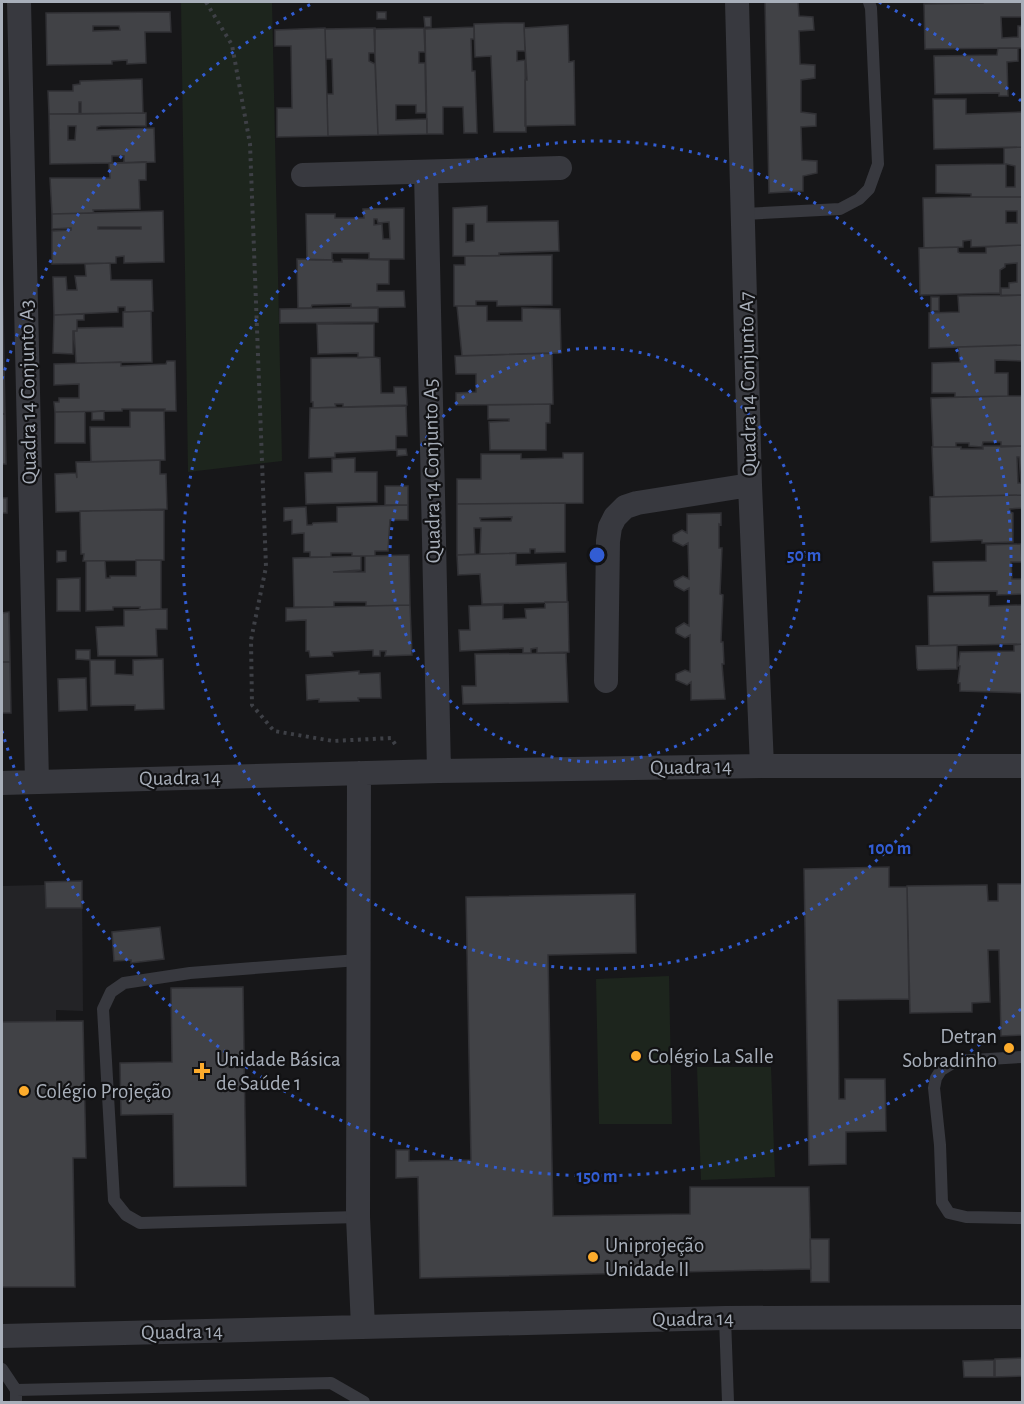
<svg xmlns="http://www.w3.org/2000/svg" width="1024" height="1404" font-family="'Alegreya Sans',sans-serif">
<rect width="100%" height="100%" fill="#171719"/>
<path fill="#232326" d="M82,884L83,1011L56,1010V1028L2,1029V886Z"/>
<path fill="#1d251d" d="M181,2H272L282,461L188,472Z
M669,976L672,1124H599L596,979Z
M697,1067H771L775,1177L701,1180Z"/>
<path fill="#414246" stroke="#313135" stroke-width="1.5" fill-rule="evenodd" d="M765,2H798L799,16L813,17L814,30L799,31L800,64L815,65V78L801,80V112L816,114V126L801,127L802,160L817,161V173L803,176V191L769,193Z
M983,2H1022V17H1001L1002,38L1018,37V26H1022V48L925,49L924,4L983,3Z
M170,12L171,32H145L146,63L127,64V60L112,61V64L47,65L46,13ZM93,26H119L120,30L93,31Z
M377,12H386V19H377Z
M424,17H431V27H425Z
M505,23H524L525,51H517V61L525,60L526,132H494L491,56L475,57L474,24Z
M568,25L569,62L574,61L575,125L525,126V80H527L524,28Z
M474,27V39H471L472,71H475L477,133H464L463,107H443V134H427L425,29Z
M325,28L328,136L277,137V108H292L291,46H275V30Z
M375,28V53H369V61L375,64L378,135L328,136L327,94H333L332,59H326L325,29Z
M374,29L424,28L425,52H419V63H425L426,113H416V105H396V120L427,119V134L378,135Z
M998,48H1018V61L1007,62L1008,96H999V93L935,94L934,56L997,55Z
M142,79L143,113L81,114V102H79V114H49L48,91H73V85L80,84V81Z
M933,99H966V114L1022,112V147L934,149Z
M146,113V126H101L97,127V130L154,128L155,162L124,163V156H112V163L50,164L49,114ZM68,126H76L75,140H68Z
M1022,147V197H971V194L936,193V165L1004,164V148ZM1006,164L1015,166V187H1006Z
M146,162V180H139L140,209L93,210L94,213L52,214L50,178H110L109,163Z
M971,197H1022V245L971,247V240L963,241V247L924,248L923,198ZM1006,211H1017V223H1006Z
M487,206V222L558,221L559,251L499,253V256H453V208ZM466,224H474V241L466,242Z
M404,208V259H369V253H332V260H307L306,214H335V218H364L363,209ZM374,219H377L378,223L389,222L390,239H383L382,224L374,225Z
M163,211L164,262L124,263V256L116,257V263L52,264V231L71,230V228L52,229V214ZM98,227H141V229H98Z
M1022,245V295L1001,296V288H1009V283L1017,282V263L1005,264V267L1000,270V293L920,295L919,248L958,247V252L960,253H986V247Z
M552,255V305L497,306V301H476V306H454V265H465V256Z
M297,259L333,260V262H342V259L389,260V284H377V291H404L405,307L351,308V304L312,305L311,308H298Z
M110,263L111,280H152L153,311L125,312V307H118V312L54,315L53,277H66L67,290H77L75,276H86L85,264Z
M2,264L3,315H2Z
M1022,295V345L929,348V313L959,312L958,296Z
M931,297H939V311H931Z
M457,306H487V321H522V308L560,309L561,353L462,356Z
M378,307V322L280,323V309Z
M151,311L152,362L76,363L74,331H77V328L123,327V312Z
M84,314V320H77V331H73V354L53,353L54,315Z
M2,315H3L4,364H2Z
M317,324H374V357L358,358V353L318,354Z
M1022,345V361L995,360V373H1008V396L955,397V393H932V363L960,362L958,347Z
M552,353L553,404L456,405V393L476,392V374H456L455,356Z
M374,357L380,358L381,393H394V387H406L407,405L343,407V404H335L336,407L313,408V402H311V358Z
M167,361H175L176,411H165V409H122V411L55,412L54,402H59V398H79V384L54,385V364L121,362V366L166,364Z
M2,364H4L5,414H2Z
M1008,396H1022V446L1001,447V442H983L982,447L969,446V443H956V447H933L931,398Z
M550,404V423H546V450H490L489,422L509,421V419H488V405Z
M406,406L407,436H396V450L335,453V457L309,458L310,408Z
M104,411V420H92V412Z
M130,411H164L165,460L91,462L90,427H130Z
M55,412H85V443H55Z
M2,414H5L6,464H2Z
M983,446H1022V495L934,497L932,447H961V449H983ZM1017,457H1019L1021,483H1018Z
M397,449H406L407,455L397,456Z
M563,453H583V503L457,504V479H481V454H521V459L563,458Z
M355,458V472H377V502L306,504L305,473L332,472V459Z
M160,460V474H166L167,509L56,512L55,474L76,473L77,478L76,462Z
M385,486H408V505H385Z
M1022,495V508L1010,509V512L1013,513V542L982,543V540H977L931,542L930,497Z
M2,498H7V513H2Z
M565,503V552L535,553V549H530V553L480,554L481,528H474L475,554L457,555V504ZM512,517L511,521H481L480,518Z
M408,505V520H390L388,551H375V556H352V553H331V557H310V552H304V533L292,534V520L284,521V508L306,507L307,525H312L313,523L337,522V507Z
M164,510V560L83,561L84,554H81L80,511Z
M721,513V525L719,524V548H722L720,594L723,595L721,642H723L724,664H722L725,699L691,700V682L687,685L676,680V674L685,670L690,672V635L685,638L676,633V628L684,623L689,626V588L684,591L675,586L674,581L683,576L689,579L688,543L683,546L673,541V535L682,530L687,533V514Z
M1021,544L1022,562H1011L1012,579H1022V594L997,595V591L934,592L933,562L986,561V545Z
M57,551H66V561L57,562Z
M516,553V565L566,563L567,602L482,604L480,574L458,575L457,555Z
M409,555L410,605L366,606V602H334V607H294L293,558L361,556V570L333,572H365V556Z
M136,560H161V609L139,610L140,607H113V610L86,611V561H105L106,578H110V576H136Z
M80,578V611H57V579Z
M989,595V606L1022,605V644L929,646L928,596Z
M545,602H568L569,652L537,653V648L531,649V653H523V648L460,651L459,630H470L469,606L503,605V619L526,618L525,609L545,608Z
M410,605L412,655L385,656L386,651H380V656H373V650H371L332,652L333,656L310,657L309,651H306V620L286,621V608Z
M167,609V629H156L157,656H98L96,627L124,626V610Z
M9,612L10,662H2V613Z
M1022,644V693L960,691V683H958L960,666H958L960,652L1014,651V645Z
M957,645V669L918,670L917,668L916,646Z
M76,650H90V660L76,659Z
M566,653L568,702L463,704L462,686H476L475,654Z
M163,659L164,709L135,710V705L91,706L90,660H115V674L133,675V660Z
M2,662H10L11,713H2Z
M359,671V674L380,673L381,698H358L359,701L319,702V699L307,700L306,675Z
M86,678L87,710L59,711L58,679Z
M889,867V887H907L909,999L838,1000L839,1099H845V1079H885L886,1131L846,1132V1164L809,1165L804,869Z
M82,881V908H46L45,882Z
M998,884H1022V1035L1001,1036L999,950H988L990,1002L972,1003V1012L910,1013L907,886L987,885L988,901H998Z
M635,894L636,953L548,955L553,1216L690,1214V1187H809L811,1269L420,1278L418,1177L396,1178V1150H409V1161L471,1160L466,897Z
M160,927L164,959L131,963V960L114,961L112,932Z
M243,987L246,1186L174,1187L173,1114L121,1115L120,1063L172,1062L171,988Z
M83,1021L86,1158H73L75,1287H2V1022Z
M810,1239H829V1282H811Z
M1022,1358V1376L995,1377V1359Z
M994,1360V1377H964L963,1361Z"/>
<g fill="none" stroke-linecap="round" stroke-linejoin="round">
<path stroke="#3e4046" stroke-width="4" stroke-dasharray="3 4.5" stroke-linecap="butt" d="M206,2L232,45L250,144L266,567L251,640L252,705L274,731L333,741L391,738L397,747"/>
<path stroke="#38393f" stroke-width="12" d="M744,214L840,209L859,199L869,189L878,164L871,8L869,2
M358,960L190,973L124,983L111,992L103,1009L114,1200L126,1215L140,1223L358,1217
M1022,1057L956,1061L941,1070L936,1078L934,1088L940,1145L942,1202L949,1213L966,1217L1022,1218
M725,1318L728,1402
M2,1369L16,1390
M16,1402V1390L331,1383L364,1402"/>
<path stroke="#38393f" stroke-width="24" d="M19,2L37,782
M737,2L750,485L762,766
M426,172L439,771
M303,175L560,168
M606,681L608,541L610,527L615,517L625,507L637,503L750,485
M359,773L358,1217L363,1327
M2,783L439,771L762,766H1022
M2,1336L725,1318L1022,1317"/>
</g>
<g fill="none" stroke="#325dd4" stroke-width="3" stroke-dasharray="3 6">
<circle cx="597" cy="555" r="207"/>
<circle cx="597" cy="555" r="414"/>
<path d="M1021 1009A621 621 0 0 1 2 731M2 379A621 621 0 0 1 315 2M879 2A621 621 0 0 1 1021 101"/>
</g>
<g fill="#fdac2c" stroke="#121214" stroke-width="2">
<circle cx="1009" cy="1048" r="6"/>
<circle cx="636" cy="1056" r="6"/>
<path d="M199 1062h6v6h6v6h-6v6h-6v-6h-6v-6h6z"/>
<circle cx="24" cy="1091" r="6"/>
<circle cx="593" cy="1257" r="6"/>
</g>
<g text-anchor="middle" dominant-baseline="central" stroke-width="4.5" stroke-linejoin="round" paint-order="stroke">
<g font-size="21" fill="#a8afba" stroke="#121214">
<text transform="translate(748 384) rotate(-91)">Quadra 14 Conjunto A7</text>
<text transform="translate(28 392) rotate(-91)">Quadra 14 Conjunto A3</text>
<text transform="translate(432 471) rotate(-91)">Quadra 14 Conjunto A5</text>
<text transform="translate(691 767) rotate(-1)">Quadra 14</text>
<text transform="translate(180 778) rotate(-1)">Quadra 14</text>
<text transform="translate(693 1319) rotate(-1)">Quadra 14</text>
<text transform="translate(182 1332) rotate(-1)">Quadra 14</text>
</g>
<g font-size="21" fill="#a8afba" stroke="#121214" text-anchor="start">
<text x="997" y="1036" text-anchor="end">Detran<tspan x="997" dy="24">Sobradinho</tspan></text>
<text x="648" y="1056">Colégio La Salle</text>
<text x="216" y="1059">Unidade Básica<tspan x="216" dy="24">de Saúde 1</tspan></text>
<text x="36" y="1091">Colégio Projeção</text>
<text x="605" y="1245">Uniprojeção<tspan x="605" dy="24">Unidade II</tspan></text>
</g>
</g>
<circle cx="597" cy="555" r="9" fill="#325dd4" stroke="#121214" stroke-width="3"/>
<g font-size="18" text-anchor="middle" font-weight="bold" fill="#325dd4" stroke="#121214" stroke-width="4.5" stroke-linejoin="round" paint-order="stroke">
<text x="804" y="561">50 m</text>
<text x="890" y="854">100 m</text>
<text x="597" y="1182">150 m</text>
</g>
<rect width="1024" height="1404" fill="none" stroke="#a8afba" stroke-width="6"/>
</svg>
